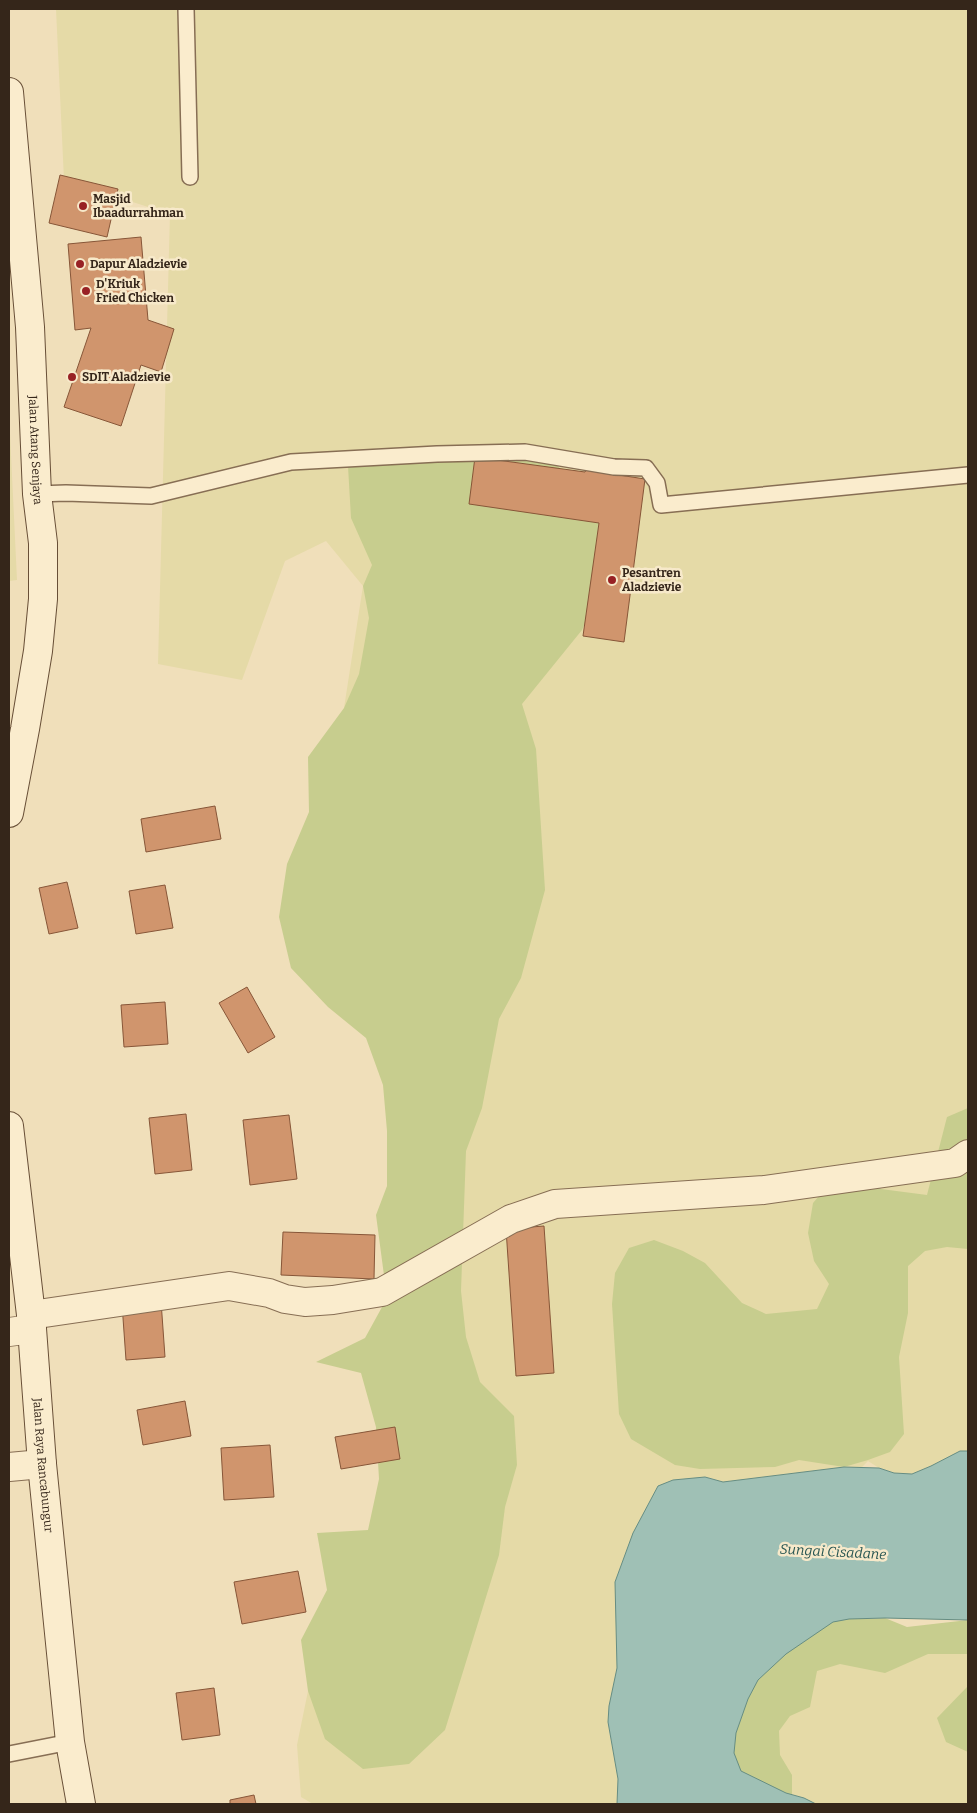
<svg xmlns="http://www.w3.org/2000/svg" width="977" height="1813" font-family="Bitter,serif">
<rect width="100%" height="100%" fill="#f0dfba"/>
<path fill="#e5daa7" d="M56,9H968V1467L931,1466L912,1474L894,1473L879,1468L868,1461L862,1467H844L795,1478L722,1482L706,1477L638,1674L609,1706L608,1722L618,1779L617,1804H313L301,1797L297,1745L308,1691L325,1643L429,1568L438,1257L344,708L363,586L326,541L285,561L242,680L158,664L170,214L64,180Z
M9,412L17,580L9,581Z
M968,1639V1804H816L804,1798L786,1793L774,1762L779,1731L825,1656Z"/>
<path fill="#c7cd8e" d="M504,444L553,461L586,495L611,536L602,584L582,630L522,704L536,749L545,890L521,978L499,1019L482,1108L466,1151L461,1291L466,1337L480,1382L514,1416L517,1465L505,1507L499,1555L445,1730L409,1764L363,1769L325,1739L308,1691L301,1640L327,1590L317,1533L368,1530L379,1479L376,1427L361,1373L316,1362L365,1338L387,1298L376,1215L387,1186V1131L383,1085L366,1038L328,1007L291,968L279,917L287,864L309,812L308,757L344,708L359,674L369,618L363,586L372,565L351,518L348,466L397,448Z
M968,1108V1249L947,1247L925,1251L908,1266V1313L899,1357L904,1434L890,1452L868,1460L844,1467L799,1460L775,1467L700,1469L675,1465L631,1439L619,1414L612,1304L615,1273L629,1248L654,1240L683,1251L705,1263L742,1303L766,1314L817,1309L829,1284L814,1261L808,1233L813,1203L833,1180L861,1176L881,1189L927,1195L947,1117Z
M823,1611L867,1619L885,1618L907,1627L968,1620V1654H928L885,1673L840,1664L817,1671L810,1707L790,1716L779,1731L780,1755L792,1775V1800L738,1804L720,1695Z
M968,1686V1752L946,1742L937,1718Z"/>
<path fill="#9fc0b5" stroke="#668d83" d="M960,1451H968V1620L885,1618L849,1619L833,1622L786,1654L758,1680L748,1699L736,1733L734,1753L741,1771L786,1793L804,1798L816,1804H617L618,1779L608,1722L609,1706L617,1668L615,1582L633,1533L658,1486L673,1480L705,1477L723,1482L844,1467L879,1468L894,1473L912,1474L931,1466Z"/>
<path fill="#d0956d" stroke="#875638" d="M60,175L118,189L107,237L49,223Z
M141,237L148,320L174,329L161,372L141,365L121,426L64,407L91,328L75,330L68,244Z
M475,457L585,472L586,470L645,479L624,642L583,636L599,523L469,504Z
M215,806L221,839L146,852L141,819Z
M67,882L78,928L49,934L39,888Z
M165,885L173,928L136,934L129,891Z
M247,987L275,1037L248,1053L219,1003Z
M165,1002L168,1044L124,1047L121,1005Z
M186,1114L192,1170L155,1174L149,1118Z
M289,1115L297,1179L250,1185L243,1120Z
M544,1226L554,1373L516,1376L506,1229Z
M283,1232L375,1235L374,1279L281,1275Z
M161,1301L165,1357L126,1360L122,1304Z
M185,1401L191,1436L143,1445L137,1410Z
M395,1427L400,1459L341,1469L335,1437Z
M270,1445L274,1497L224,1500L221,1448Z
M298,1571L306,1612L242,1624L234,1582Z
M214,1688L220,1735L182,1740L176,1693Z
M254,1795L256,1804H230V1800Z"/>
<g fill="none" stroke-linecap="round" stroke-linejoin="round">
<defs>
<path id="lane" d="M186,9L190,177
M37,494L66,493L151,496L291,462L437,454L525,452L614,467L646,468L657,483L661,505L968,475
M9,1754L70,1742"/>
<path id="street" d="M31,1315L229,1286L269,1293L285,1299L305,1302L333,1300L382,1292L511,1219L555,1204L764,1190L955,1163L968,1154
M9,1332L32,1329
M9,1467L42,1464"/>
<g id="secondary">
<path id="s1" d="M9,92L30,327L37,494L43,543V599L38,651L25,729L9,813"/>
<path id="s2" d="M9,1126L31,1315L42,1464L70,1742L81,1804"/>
</g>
</defs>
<use href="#lane" stroke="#876e54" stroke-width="18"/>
<use href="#street" stroke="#876e54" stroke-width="30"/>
<use href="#secondary" stroke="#684f37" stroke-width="30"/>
<use href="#lane" stroke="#faeccd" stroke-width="15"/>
<use href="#street" stroke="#faeccd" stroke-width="28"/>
<use href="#secondary" stroke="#faeccd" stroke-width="28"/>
</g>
<g fill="#982124" stroke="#f7e9ca" stroke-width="2">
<circle cx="83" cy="206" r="5"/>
<circle cx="80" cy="264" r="5"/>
<circle cx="86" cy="291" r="5"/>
<circle cx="72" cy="377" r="5"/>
<circle cx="612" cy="580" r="5"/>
</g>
<g text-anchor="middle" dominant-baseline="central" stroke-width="5" stroke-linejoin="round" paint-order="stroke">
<g font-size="12" font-weight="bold" fill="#35261a" stroke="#f7e9ca" text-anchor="start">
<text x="93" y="199">Masjid<tspan x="93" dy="14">Ibaadurrahman</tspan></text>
<text x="90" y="264">Dapur Aladzievie</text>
<text x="96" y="284">D'Kriuk<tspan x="96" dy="14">Fried Chicken</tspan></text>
<text x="82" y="377">SDIT Aladzievie</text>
<text x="622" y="573">Pesantren<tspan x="622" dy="14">Aladzievie</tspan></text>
</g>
<g font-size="12" fill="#35261a" stroke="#f7e9ca">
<text stroke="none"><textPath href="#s1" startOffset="359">Jalan Atang Senjaya</textPath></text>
<text stroke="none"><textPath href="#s2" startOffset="341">Jalan Raya Rancabungur</textPath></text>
</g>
<g font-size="14" font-style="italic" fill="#285652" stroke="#f7e9ca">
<text transform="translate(833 1552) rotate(3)">Sungai Cisadane</text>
</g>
</g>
<rect width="977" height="1813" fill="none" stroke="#35261a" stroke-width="20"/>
</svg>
